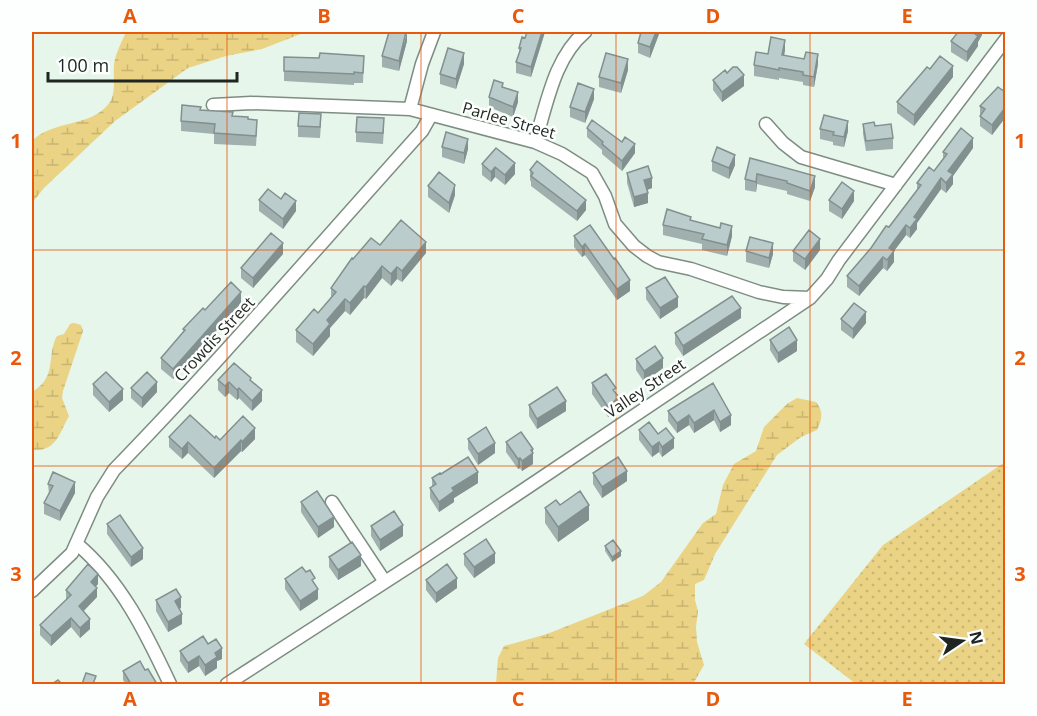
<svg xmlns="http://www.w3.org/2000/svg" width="1037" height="716" font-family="'Open Sans',sans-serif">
<defs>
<pattern id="wetland-marsh" width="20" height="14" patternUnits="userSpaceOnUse" patternTransform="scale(1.5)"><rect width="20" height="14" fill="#ead384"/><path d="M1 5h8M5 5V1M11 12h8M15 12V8" fill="none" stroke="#c8b572"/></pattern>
<pattern id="park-dots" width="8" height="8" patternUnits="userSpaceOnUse" patternTransform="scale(1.5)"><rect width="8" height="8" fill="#ead384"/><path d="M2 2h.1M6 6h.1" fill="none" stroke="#c8b572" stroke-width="1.8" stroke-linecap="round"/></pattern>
</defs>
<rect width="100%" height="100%" fill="#e6f6eb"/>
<path fill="url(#wetland-marsh)" d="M134,32H306L262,49L226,56L188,68L115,121L44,188L32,203V141C54,119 92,128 110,102C116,93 113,76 114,65C115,54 121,44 125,34Z
M74,323L81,325L83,331L63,391L62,398L69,416C59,434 56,452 32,450V392C58,377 46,355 57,336L64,334L70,324Z
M797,398L816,402C824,412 822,419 817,430L801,437L777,455L715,554L704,580L695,584V600L698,611L696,627L697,642L704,665L693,684H496L498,658L504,646L547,634L643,596L661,582L703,523L716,514L723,485L734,464L756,451L764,427L787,404Z"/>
<path fill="url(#park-dots)" d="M1005,462V684H856L804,644L883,545Z"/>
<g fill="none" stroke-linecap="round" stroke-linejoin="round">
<defs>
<path id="street" d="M213,105L251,103L410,109L535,142L562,154L592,173L605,196L615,224L634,246L647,256L658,262L691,269L759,292L783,297L810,298
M410,109L422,64L434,32
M766,124L783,143L801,157L896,185
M535,142C547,104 554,58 585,32
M332,502L385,582
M77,544C121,581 146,633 170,684
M32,591L72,553L97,497L114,470C221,360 320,244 422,131L431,115
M227,684L419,560L810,298L827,279L839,260L1006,39"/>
</defs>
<use href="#street" stroke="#7e8d84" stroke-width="15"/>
<use href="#street" stroke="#fff" stroke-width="12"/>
</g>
<path fill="#a0b0af" d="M545,32L531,77L516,73V62L519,55V48L525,38Z
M659,32V34L650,58L638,53V43Z
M982,32V35L978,42V46L967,62L951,52V41Z
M407,41L399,71L382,67V56Z
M785,50L784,56L818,64L814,87L803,85V82L779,78V80L754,76V65L768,54Z
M364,56L363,83H354V85L284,81V57L319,58Z
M464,64L456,89L440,84V74Z
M930,69L953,77L914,126L897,113V102Z
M628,70L621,93L599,87V77Z
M727,73L744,86L722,102L713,90V80Z
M1005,92V118L992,135L980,126V106Z
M489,97L518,102L513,117L489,107Z
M594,99L585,123L570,117V107Z
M201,110L248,119L257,130L256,146L214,144V134L181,131V121Z
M321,124L320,138L298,137V126Z
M863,124L875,126L893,138V149L866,151L863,134Z
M587,128L635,153L622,171L602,154V150L587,137Z
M384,129L383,144L356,142V132Z
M820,129L848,131L844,147L833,145V142L820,139Z
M442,147L468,149L464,164L442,157Z
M973,148L953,176V184L946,193L941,189L917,223V229L910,238L906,235L894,251V262L887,271L883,268L859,296L847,287V276L889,227L917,190V183L934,171L943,159V152Z
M750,158L815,187L810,201L787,194V191L757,184L756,192L745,190V179Z
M712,161L735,165L729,179L712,171Z
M515,163V174L505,185L495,177L491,182L482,175V164Z
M530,170L586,210L577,221L531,186V182L530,180Z
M627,173L652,188L647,190L648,203L634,207L627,183Z
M428,186L455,195L449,213L428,197Z
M259,200L296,211L283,229L259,211Z
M829,200L854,201L842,219L829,211Z
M691,220L732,236L727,256L702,250V244L663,235V225Z
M574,236L614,259L630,291L617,300L585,255L582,257L574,247Z
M380,245L426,253L402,282L397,279L391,286L382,278L366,299L364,298L350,315L345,311L330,328V336L313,356L296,342V330L318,313L331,298V288L353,259Z
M820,250L805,270L793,261V251Z
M746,251L773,254L769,268L746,262Z
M283,254L253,288L241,278V268Z
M646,288L678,307L660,319L646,299Z
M241,303L173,379L161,369V358L183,332V329L205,310Z
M741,318L683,356L675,344V333Z
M841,319L866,323L853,339L841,330Z
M770,340L797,351L778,363L770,350Z
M636,359L663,368L644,382L636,370Z
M218,380L251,381L262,401L252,411L239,398L237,400L229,393L225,397L218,390Z
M592,383L616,393L619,408L608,417L592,394Z
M713,383L731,425L720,432L714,420L694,433L689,425L677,433L668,421V411Z
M93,384L123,400L109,412L93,395Z
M131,388L157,392L142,408L131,398Z
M529,405L566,411L537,429L529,416Z
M639,430L658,434L674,448L662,457L659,452L652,457L639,440Z
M169,437L215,438L220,440L255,439L242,452L241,451L214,478L188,453L182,459L169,447Z
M468,439L495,453L478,465L468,449Z
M506,442L533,449V464L522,471L520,468L518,469L506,452Z
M593,473L627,481L602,498L593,484Z
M441,474L478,483L454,498V502L439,512L430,498V488L432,487V478Z
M48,484L75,493L60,521L44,514V503L49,494Z
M301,502L334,527L318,538L301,512Z
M560,505L589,520L558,542L545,523V508Z
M107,524L143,559L131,567L107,534Z
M371,526L403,536L380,551L371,536Z
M605,546L621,556L612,562L605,551Z
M464,554L495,563L474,578L464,565Z
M329,557L361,566L338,580L329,567Z
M285,579L315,585L318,599L300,611L285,589Z
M426,580L457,588L436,603L426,590Z
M98,584L95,587L97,597L83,611L90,629L80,638L71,627L51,646L40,635V625L66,600V590Z
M156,600L181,608L179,609L182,624L168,632L156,611Z
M208,644L222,659L217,661V668L205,676L199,666L188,673L180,661V651Z
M145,670L157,684H126L123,680V671Z"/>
<path fill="#82908f" d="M407,32V41L399,71V61Z
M542,32H545L531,77V67Z
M656,32H659V34L650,58V47Z
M978,32H982V35L978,42V46L967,62V52Z
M785,40V50L782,66V55Z
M464,53V64L456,89V79Z
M818,54V64L814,87V77Z
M628,59V70L621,93V83Z
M953,66V77L914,126V115Z
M744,75V86L722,102V92Z
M594,89V99L585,123V112Z
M518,92V102L513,117V107Z
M1005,107V118L992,135V125Z
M848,121V131L844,147V137Z
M973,138V148L953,176V184L946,193V183L948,171Z
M468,139V149L464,164V153Z
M635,144V153L622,171V161Z
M735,155V165L729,179V168Z
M515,163V174L505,185V175Z
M495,167V177L491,182V172Z
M757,174V184L756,192V182Z
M815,176V187L810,201V191Z
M652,178V188L644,191V180Z
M941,178V189L917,223V229L910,238V228L914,217Z
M455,185V195L449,213V203Z
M854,191V201L842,219V209Z
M648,193V203L634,207V197Z
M586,200V210L577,221V211Z
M296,201V211L283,229V219Z
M906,225V235L894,251V262L887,271L889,248Z
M732,226V236L727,256V245Z
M820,239V250L805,270V259Z
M426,242V253L402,282V271Z
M283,243V254L253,288V278Z
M773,243V254L769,268V258Z
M585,244V255L582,257V247Z
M883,257V268L859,296V286Z
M382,266V278L366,299V287Z
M397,267V279L391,286V274Z
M630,280V291L617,300V289Z
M364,286V298L350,315V303Z
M241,292V303L173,379V369Z
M678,297V307L660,319V308Z
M345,299V311L330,328V336L313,356V344L327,320Z
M741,308V318L683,356V346Z
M866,312V323L853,339V329Z
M797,340V351L778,363V353Z
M663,358V368L644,382V371Z
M157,382V392L142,408V398Z
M229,382V393L225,397V386Z
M239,388V398L237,400V390Z
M123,389V400L109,412V402Z
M262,390V401L252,411V401Z
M619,397V408L608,417V407Z
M566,401V411L537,429V419Z
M714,410V420L694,433V423Z
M689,415V425L677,433V423Z
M731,415V425L720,432V422Z
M255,428V439L242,452V442Z
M674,438V448L662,457V447Z
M241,440V451L214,478V468Z
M188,442V453L182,459V449Z
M659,442V452L652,457V447Z
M495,443V453L478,465V454Z
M533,449V464L522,471V461Z
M520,458V468L518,469V459Z
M627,471V481L602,498V487Z
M478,472V483L454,498V502L439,512V502L452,488Z
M75,482V493L60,521V511Z
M589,505V520L558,542V527Z
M334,517V527L318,538V527Z
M403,525V536L380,551V540Z
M143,548V559L131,567V557Z
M621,551V556L612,562V557Z
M495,553V563L474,578V567Z
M361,555V566L338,580V570Z
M98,574V584L91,592V582Z
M457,578V588L436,603V593Z
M97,588V597L79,616V606Z
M318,589V599L300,611V601Z
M181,597V608L175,611V601Z
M182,614V624L168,632V622Z
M71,618V627L51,646V636Z
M90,619V629L80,638V628Z
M222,648V659L217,661V668L205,676V665L215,653Z
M199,656V666L188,673V663Z"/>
<path fill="#bacdcc" stroke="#82908f" stroke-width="1.5" d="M389,32H406L399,61L382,56Z
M527,32H542L531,67L516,62L521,48H519L522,37L525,38Z
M641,32H656L650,47L638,43Z
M958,32H978L975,34L978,36L967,52L951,41Z
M771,37L785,40L782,55L804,59L806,52L818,54L814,77L803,75V72L779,68V70L754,65L756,52L768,54Z
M448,48L464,53L456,79L440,74Z
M320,53L364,56L363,73L354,72V74L284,71V57L319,58Z
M606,53L628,59L621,83L599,77Z
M940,56L953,66L914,115L897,102L927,67L930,69Z
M733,67H737L744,75L722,92L713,80L725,70L727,73Z
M494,80L503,83L502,87L518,92L513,107L489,97Z
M578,83L594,89L585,112L570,107Z
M998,87L1005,92V108L992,125L980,116L985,109L980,106Z
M182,105L201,107L200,110L233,112L232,116L248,117V119L257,120L256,136L214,133L215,124L181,121Z
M299,113L321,114L320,127L298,126Z
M824,115L848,121L844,137L833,135L834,132L820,129Z
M357,117L384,118L383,133L356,132Z
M592,120L622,142L625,137L635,144L622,161L602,144L603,142L587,128Z
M874,122L875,126L891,124L893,138L866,141L863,124Z
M961,128L973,138L948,171L953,174L946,183L941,178L914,217L917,219L910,228L906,225L889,248L894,251L887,260L883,257L859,286L847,276L871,248L886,226L889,227L921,185L917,183L929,167L934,171L947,154L943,152Z
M446,132L468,139L464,153L442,147Z
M717,147L735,155L729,168L712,161Z
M496,148L515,163L505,175L495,167L491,172L482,164Z
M750,158L815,176L810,191L787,183V181L757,174L756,182L745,179Z
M537,161L586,200L577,211L531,176L533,173L530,170Z
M648,166L652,178L644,180L648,193L634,197L627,173Z
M439,172L455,185L449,203L428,186Z
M842,182L854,191L842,209L829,200Z
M268,189L281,199L285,193L296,201L283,219L259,200Z
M667,209L691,217L690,220L720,228L721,223L732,226L727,245L702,239L704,234L663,225Z
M401,220L426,242L402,271L397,267L391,274L382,266L366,287L364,286L350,303L345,299L327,320L330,324L313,344L296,330L314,309L318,313L336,292L331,288L352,258L353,259L371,238L380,245Z
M590,225L614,259L615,258L630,280L617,289L585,244L582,247L574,236Z
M809,230L820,239L805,259L793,251Z
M271,233L283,243L253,278L241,268Z
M750,237L773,243L769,258L746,251Z
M665,277L678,297L660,308L646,288Z
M231,282L241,292L173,369L161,358L185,330L183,329L203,308L205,310Z
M732,296L741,308L683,346L675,333Z
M854,303L866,312L853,329L841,319Z
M789,327L797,340L778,353L770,340Z
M655,346L663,358L644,371L636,359Z
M234,363L251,378L250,380L262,390L252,401L239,388L237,390L229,382L225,386L218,380Z
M106,372L123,389L109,402L93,384Z
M147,372L157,382L142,398L131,388Z
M606,374L616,388L613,390L619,397L608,407L592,383Z
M713,383L731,415L720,422L714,410L694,423L689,415L677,423L668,411Z
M557,387L566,401L537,419L529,405Z
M190,415L215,438L216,436L220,440L243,416L255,428L242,442L241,440L214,468L188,442L182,449L169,437Z
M649,422L658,434L666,428L674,438L662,447L659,442L652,447L639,430Z
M486,427L495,443L478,454L468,439Z
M521,432L533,449L531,450L533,453L522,461L520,458L518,459L506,442Z
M468,457L478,472L452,488L454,491L439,502L430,488L436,484L432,478L440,473L441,474Z
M618,457L627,471L602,487L593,473Z
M53,472L75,482L60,511L44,503L53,486L48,484Z
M317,491L334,517L318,527L301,502Z
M580,491L589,505L558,527L545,508L556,500L560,505Z
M394,511L403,525L380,540L371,526Z
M120,515L143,548L131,557L107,524Z
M486,539L495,553L474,567L464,554Z
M613,540L621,551L612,557L605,546Z
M352,542L361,555L338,570L329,557Z
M88,564L98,574L91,582L97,588L79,606L90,619L80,628L71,618L51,636L40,625L71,595L66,590Z
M447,564L457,578L436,593L426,580Z
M302,567L306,572L310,570L315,578L312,580L318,589L300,601L285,579Z
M176,589L181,597L175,601L182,614L168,622L156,600Z
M203,636L208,644L216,639L222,648L215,653L217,657L205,665L199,656L188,663L180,651Z
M140,661L145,670L148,669L157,684H131L123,671Z
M86,673L96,676L93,684H82Z
M58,680L62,684H52Z"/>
<path fill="none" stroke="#e8590c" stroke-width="1.5" stroke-opacity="0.55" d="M227,32V684M421,32V684M616,32V684M810,32V684M32,250H1006M32,466H1006"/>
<g text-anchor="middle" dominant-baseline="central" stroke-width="5" stroke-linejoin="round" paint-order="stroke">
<g font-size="16" fill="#1f2521" stroke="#fcfffd">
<text transform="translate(509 120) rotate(16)">Parlee Street</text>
<text transform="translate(214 339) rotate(-47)">Crowdis Street</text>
<text transform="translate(645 388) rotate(-34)">Valley Street</text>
</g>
</g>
<rect width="1037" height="716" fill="none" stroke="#fcfffd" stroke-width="66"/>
<g transform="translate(962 641) rotate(77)" stroke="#fcfffd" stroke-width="4.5" paint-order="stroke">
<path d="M0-4.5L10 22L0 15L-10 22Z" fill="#1f2521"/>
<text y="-9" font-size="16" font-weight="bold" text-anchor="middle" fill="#1f2521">N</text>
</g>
<path d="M48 72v9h189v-9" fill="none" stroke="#1f2521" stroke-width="3"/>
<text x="57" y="72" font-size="18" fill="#1f2521" stroke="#fcfffd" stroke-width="4.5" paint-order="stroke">100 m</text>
<rect x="33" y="33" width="971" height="650" fill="none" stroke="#e8590c" stroke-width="2"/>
<g font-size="20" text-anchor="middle" font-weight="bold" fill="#e8590c">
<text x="130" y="23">A</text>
<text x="324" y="23">B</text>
<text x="518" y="23">C</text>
<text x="713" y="23">D</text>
<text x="907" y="23">E</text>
<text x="16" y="148">1</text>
<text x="1020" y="148">1</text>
<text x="16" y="365">2</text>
<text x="1020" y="365">2</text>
<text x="16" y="581">3</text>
<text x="1020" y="581">3</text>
<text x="130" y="706">A</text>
<text x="324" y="706">B</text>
<text x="518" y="706">C</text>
<text x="713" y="706">D</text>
<text x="907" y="706">E</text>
</g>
</svg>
